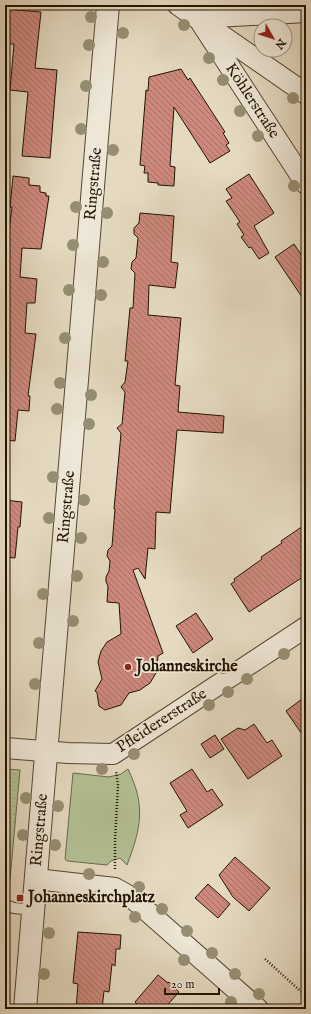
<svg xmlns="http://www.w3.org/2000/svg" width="311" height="1014" font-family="'IM FELL English',serif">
<defs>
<pattern id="grass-dots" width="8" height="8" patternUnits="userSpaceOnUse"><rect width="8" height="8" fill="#b3c094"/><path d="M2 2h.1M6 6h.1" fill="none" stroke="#9aa47e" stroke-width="1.8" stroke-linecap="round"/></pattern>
<pattern id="building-back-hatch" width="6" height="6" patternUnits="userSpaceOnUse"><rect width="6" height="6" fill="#cd897d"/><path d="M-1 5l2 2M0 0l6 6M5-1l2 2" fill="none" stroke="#a66f64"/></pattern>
</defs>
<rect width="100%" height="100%" fill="#e5dac1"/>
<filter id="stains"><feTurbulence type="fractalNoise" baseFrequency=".005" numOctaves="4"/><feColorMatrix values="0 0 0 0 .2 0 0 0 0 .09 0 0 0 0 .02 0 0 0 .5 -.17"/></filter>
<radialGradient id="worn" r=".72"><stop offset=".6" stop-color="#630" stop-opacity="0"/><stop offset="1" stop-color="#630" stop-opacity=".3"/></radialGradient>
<path fill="url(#grass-dots)" stroke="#6a6a4a" d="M5,769L20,770L8,901L5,900Z"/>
<path fill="#b3c094" stroke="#6a6a4a" d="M128,769C146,806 141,828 127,865L120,858L111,861L107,865L67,861L65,859L73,773L109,777L121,774Z"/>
<path fill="url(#building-back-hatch)" stroke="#221301" d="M5,9L41,12L35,68L57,70L50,158L22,156L28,92L10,90L14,44H5Z
M181,69L188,80L190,78L225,132L223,133L229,143L226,145L230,151L210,163L174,107L170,166L175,167L174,186L158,185V183L148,182V173H144L145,166L140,165L146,90L148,91L149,77Z
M249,174L274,213L254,226L269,253L259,259L251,247L249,248L241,237L244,235L237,224L240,222L226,201L232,198L226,189Z
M13,176L29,178V185L40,186V192L46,193V196H49L41,249L22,248L20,277L37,279L35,303H27L25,333L36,334L28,396H30L29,411L18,410L15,441L5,440V263L12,207H10Z
M140,213L174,216L171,262L178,263L175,288L149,285L148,315L181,318L175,385L180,386L178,412L224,416L223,433L177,430L170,513L156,512L155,549L148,548L145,579L138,568L133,570L163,653L158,656L156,673L150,683L140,690L129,693L121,705L105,710L99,706L97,693L95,691L102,679L98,662L101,651L107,642L121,634L119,603L107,602L108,586L106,582V577L109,571L110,561L107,556L108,550L112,546L115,509H114L119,455L121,433L117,428L122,424L125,392L121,387L125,382L128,361H125L130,308H133L135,273L131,269L132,262L136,258L138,238L134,234V228L139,223Z
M294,244L306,262V303L275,257Z
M5,500L22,502L20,527H18L15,558L5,557Z
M306,524V575L249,612L231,584L235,581L234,579L262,559L261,557L282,543L281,541Z
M196,613L213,639L193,653L176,626Z
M306,696V740L286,711Z
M254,724L267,743L272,740L282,756L248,779L221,739L238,728L245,730Z
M215,735L224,749L210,758L201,744Z
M192,769L207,792L212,789L223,805L188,828L180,815L187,811L170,783Z
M235,857L270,888L249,911L233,897L219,875Z
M208,884L230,904L218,918L195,898Z
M78,932L121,935L120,949H116L115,966L112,964L109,992L104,991L102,1009H76L78,984L73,983Z
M158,975L168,983L169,982L179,992L164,1009H142L135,1002Z"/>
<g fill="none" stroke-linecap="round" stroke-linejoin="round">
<defs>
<path id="service" d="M5,905L14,908L33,910"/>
<path id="minor" d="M178,5L306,94
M198,18L306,184
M198,18L306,12
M5,748L68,753L113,754L306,627
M36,879L115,888L131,897L258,1009"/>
<path id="tertiary" d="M25,1009L108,5"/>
</defs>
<use href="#service" stroke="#534531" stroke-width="12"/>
<use href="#minor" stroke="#534531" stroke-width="22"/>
<use href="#tertiary" stroke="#534531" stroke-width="24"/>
<path stroke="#221301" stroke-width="2.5" stroke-dasharray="1 2" stroke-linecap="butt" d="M115,869V840L118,785L116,771
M265,959L306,996"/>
<use href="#service" stroke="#eee7d7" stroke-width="10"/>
<use href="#minor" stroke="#eee7d7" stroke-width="20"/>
<use href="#tertiary" stroke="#eee7d7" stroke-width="22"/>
</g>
<g fill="#968e73">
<circle cx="91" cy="17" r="6"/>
<circle cx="184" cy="25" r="6"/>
<circle cx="123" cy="33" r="6"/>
<circle cx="89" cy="45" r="6"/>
<circle cx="209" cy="58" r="6"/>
<circle cx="223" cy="80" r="6"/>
<circle cx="86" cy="86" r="6"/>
<circle cx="293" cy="98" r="6"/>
<circle cx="240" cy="111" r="6"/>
<circle cx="81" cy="129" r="6"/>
<circle cx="258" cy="136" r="6"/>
<circle cx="113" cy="150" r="6"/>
<circle cx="294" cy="186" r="6"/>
<circle cx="76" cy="207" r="6"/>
<circle cx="107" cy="213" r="6"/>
<circle cx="73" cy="245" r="6"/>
<circle cx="103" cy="262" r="6"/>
<circle cx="69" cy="290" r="6"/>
<circle cx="101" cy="295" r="6"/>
<circle cx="65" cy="338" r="6"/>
<circle cx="60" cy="383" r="6"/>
<circle cx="91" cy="395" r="6"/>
<circle cx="57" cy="409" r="6"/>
<circle cx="89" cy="424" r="6"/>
<circle cx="53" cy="477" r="6"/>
<circle cx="84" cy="500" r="6"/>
<circle cx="49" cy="518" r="6"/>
<circle cx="81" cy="538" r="6"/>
<circle cx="77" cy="576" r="6"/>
<circle cx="43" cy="594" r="6"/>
<circle cx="73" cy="621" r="6"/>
<circle cx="39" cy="643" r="6"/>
<circle cx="284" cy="654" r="6"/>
<circle cx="223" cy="668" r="6"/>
<circle cx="247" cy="679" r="6"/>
<circle cx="35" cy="684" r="6"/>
<circle cx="228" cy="692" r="6"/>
<circle cx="209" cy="705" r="6"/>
<circle cx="134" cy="754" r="6"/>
<circle cx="102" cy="769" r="6"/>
<circle cx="26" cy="798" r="6"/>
<circle cx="58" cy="806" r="6"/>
<circle cx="23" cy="835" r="6"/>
<circle cx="55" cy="845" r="6"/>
<circle cx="89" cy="874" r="6"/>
<circle cx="139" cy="887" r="6"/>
<circle cx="97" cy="897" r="6"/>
<circle cx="162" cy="909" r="6"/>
<circle cx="135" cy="917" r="6"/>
<circle cx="187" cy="931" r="6"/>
<circle cx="49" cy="933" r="6"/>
<circle cx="212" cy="953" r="6"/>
<circle cx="184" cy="960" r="6"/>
<circle cx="44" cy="974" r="6"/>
<circle cx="235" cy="974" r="6"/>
<circle cx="259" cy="994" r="6"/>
<circle cx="231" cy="1002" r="6"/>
</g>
<g fill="#8f2418" stroke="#eee7d7" stroke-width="1.5">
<circle cx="128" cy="667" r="4"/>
<rect x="16" y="894" width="8" height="8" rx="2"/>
</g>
<g text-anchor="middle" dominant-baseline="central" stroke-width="3.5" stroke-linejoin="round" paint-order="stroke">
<g font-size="16" fill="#221301" stroke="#eee7d7">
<text transform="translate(252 101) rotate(57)">Köhlerstraße</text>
<text transform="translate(94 184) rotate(-85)">Ringstraße</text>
<text transform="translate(67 507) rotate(-85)">Ringstraße</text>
<text transform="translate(162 721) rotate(-33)">Pfleidererstraße</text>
<text transform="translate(40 830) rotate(-85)">Ringstraße</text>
</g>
<g font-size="16" font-weight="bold" fill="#221301" stroke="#eee7d7" text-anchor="start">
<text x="136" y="667">Johanneskirche</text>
<text x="28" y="898">Johanneskirchplatz</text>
</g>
</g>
<rect width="311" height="1014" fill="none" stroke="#e5dac1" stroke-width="20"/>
<rect x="6" y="6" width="299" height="1002" fill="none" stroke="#221301" stroke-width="2"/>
<rect x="10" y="10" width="291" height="994" fill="none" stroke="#221301"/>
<g transform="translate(273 38) rotate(129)"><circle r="19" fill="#eee7d7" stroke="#9c9281"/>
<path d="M0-3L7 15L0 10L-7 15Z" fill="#8f2418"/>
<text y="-6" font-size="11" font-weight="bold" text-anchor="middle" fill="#221301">N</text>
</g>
<path d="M165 988v6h54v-6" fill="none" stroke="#221301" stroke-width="2"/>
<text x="171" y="988" font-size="12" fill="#221301" stroke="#eee7d7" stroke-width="3" paint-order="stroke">20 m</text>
<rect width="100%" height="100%" filter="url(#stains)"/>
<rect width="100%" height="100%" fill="url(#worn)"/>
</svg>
